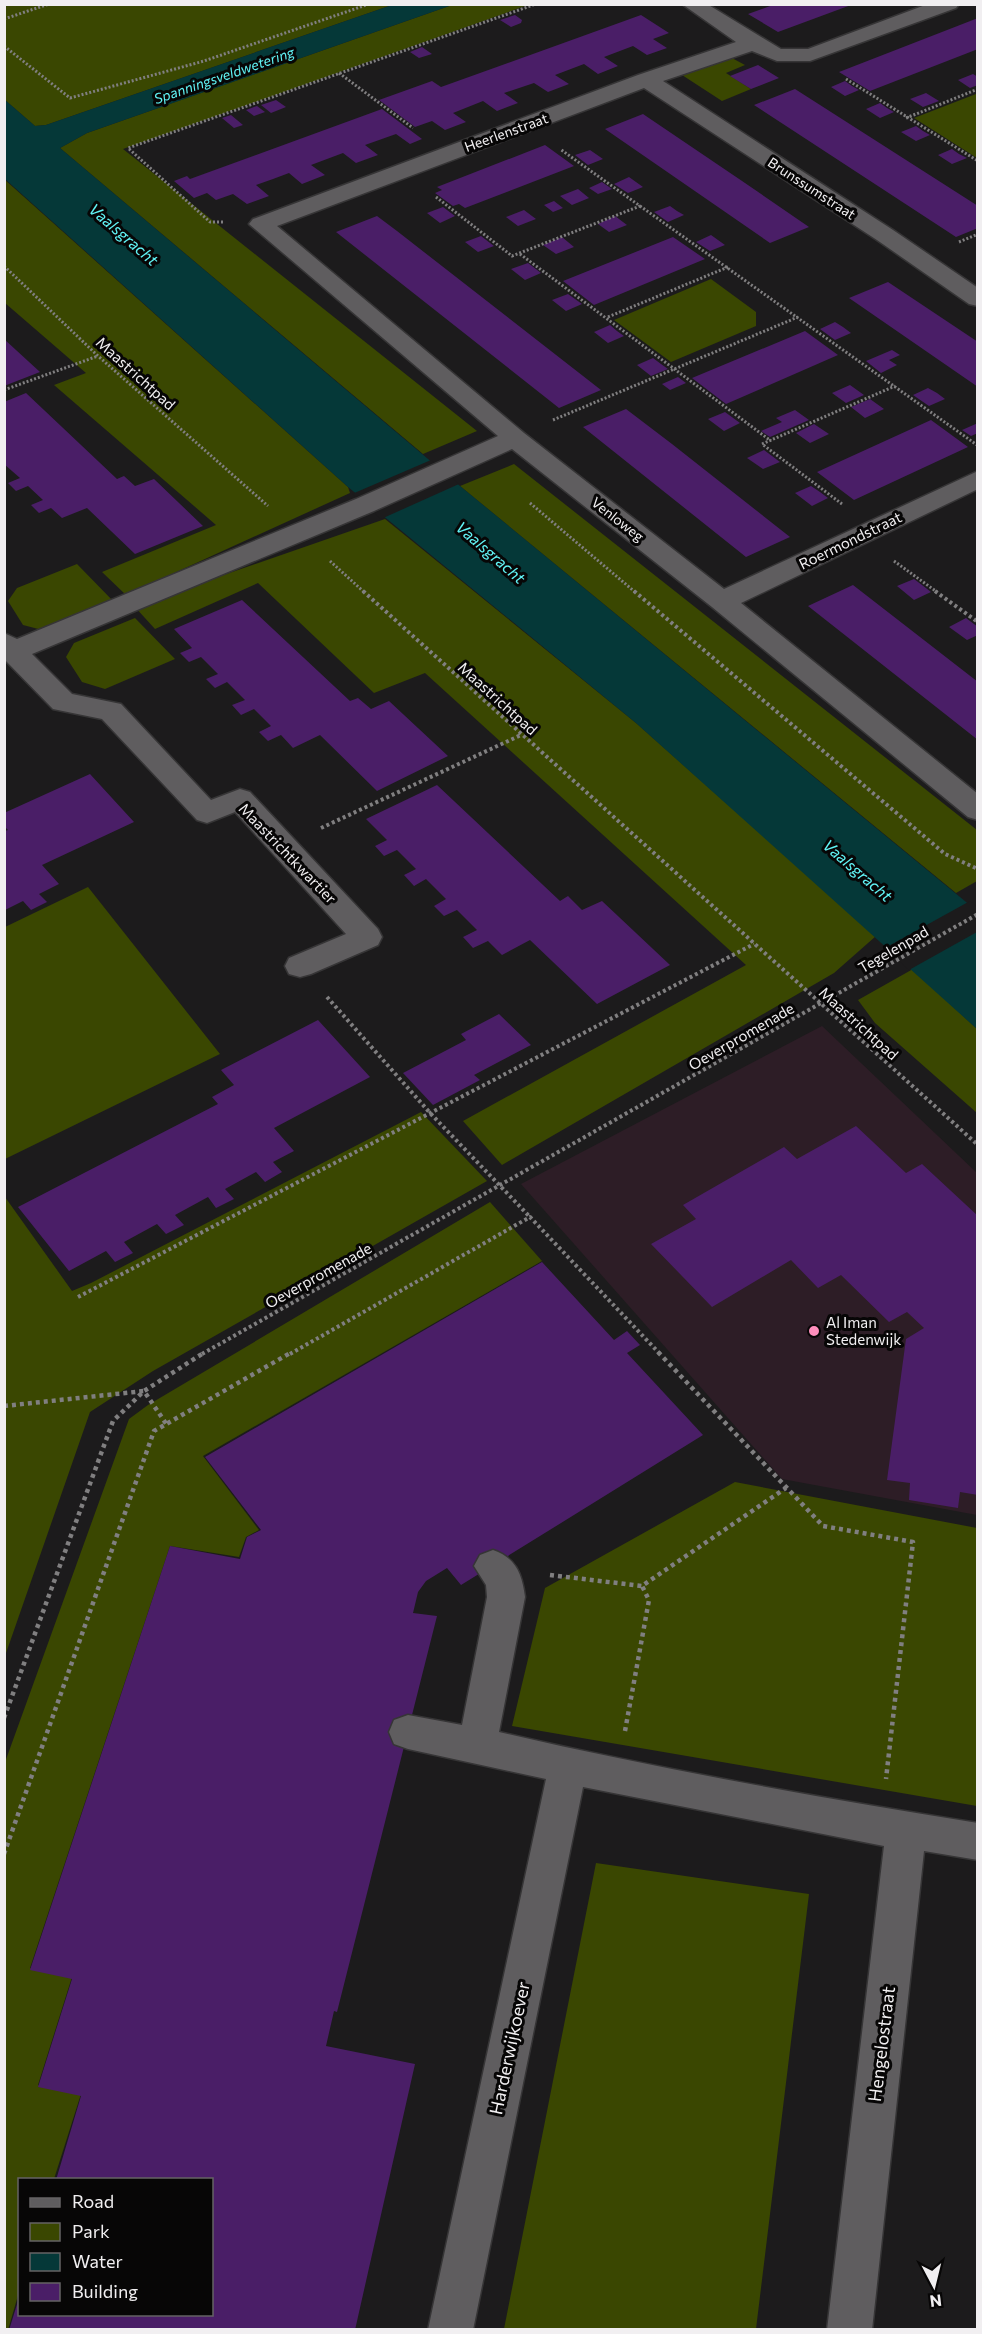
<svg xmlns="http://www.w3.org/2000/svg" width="982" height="2334" font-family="Commissioner,sans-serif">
<rect width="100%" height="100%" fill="#1c1b1c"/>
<path fill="#2d1d26" d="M822,1026L977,1173V1515L782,1479L521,1184Z"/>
<path fill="#3a4701" d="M5,5H392L46,125L35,126L5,100Z
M452,5H528L123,149L477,431L423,454L60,148L87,133Z
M730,57L745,65L726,73L751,89L722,101L682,75Z
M976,94L977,158L914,118Z
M4,179L348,487L350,493L126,595L102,572L216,525L54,385L86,373L5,303Z
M711,279L756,312V326L671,362L614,320Z
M514,464L977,830V881L956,893L460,486Z
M385,519L636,723L876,936L834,973L502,1165L463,1121L746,965L425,673L374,693L258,583L155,629L134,606Z
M77,564L115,603L46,631L23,625L8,601L17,588Z
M135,618L175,659L105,689L82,682L66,657L74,643Z
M88,887L220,1054L5,1159V927Z
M913,969L977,1029V1113L875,1023L858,1000Z
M421,1112L487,1181L153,1371L90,1412L5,1656V1197L72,1291L91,1283Z
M490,1202L542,1261L203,1456L259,1530L246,1537L239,1557L170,1546L30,1968L72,1977L38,2085L81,2094L54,2179L20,2180L19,2292L8,2330L4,2329V1765L129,1419L148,1405Z
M735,1482L977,1528V1806L512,1726L545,1588Z
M596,1863L809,1894L756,2329H504Z"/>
<path fill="#053838" d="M392,5H452L87,133L60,148L460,486L977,911V1029L636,723L348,487L5,179V100L35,126L46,125Z"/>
<path fill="#1c1b1c" d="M431,460L459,484L381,519L352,494Z
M970,901L978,907L977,932L909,970L885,948Z"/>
<path fill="#4a1e67" d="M773,5L774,4L851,5L778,32L748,14Z
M515,15L522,20L521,23L511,27L500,20Z
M641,15L669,33L653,39L667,48L647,55L633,46L604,57L618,66L598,74L584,64L555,75L569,84L548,92L534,83L504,93L518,103L497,111L483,101L453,113L466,122L445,130L432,121L415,127L379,100L432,81L441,87Z
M978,18V49L870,91L839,72Z
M422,47L432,54L419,58L410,52Z
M758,65L779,78L751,89L730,76Z
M973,74L978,77V85L970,88L958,80Z
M845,81L852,86L859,90L845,96L831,87Z
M795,89L978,206V228L956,237L754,105Z
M926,93L939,101L923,107L910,99Z
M276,100L286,107L271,113L261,105Z
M880,103L887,108L894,112L880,118L866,109Z
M257,106L265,112L254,116L246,110Z
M382,109L422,139L410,144L396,134L365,145L378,155L356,163L343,153L311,165L325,175L302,184L289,173L273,179L256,185L269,196L247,204L233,194L216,200L207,193L194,198L174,181L187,176L190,179Z
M643,114L745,183L809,227L770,243L605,129Z
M231,115L243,125L234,128L222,118Z
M916,126L923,131L930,135L916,141L901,132Z
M545,145L574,166L465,208L459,204L453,206L435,193L442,190L437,187Z
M952,149L959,154L967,158L952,164L938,155Z
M590,150L603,159L588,165L575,155Z
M629,177L643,187L628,193L614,184Z
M602,182L612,189L598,194L589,188Z
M578,189L589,198L572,205L560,196Z
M554,201L563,208L553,212L544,205Z
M670,206L677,211L684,215L668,222L654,212Z
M443,207L455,216L440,223L427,213Z
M524,210L536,219L518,226L506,217Z
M377,216L397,231L601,390L559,408L336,232Z
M615,216L627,225L609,232L598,224Z
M711,235L725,245L710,251L696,242Z
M481,236L494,246L478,252L465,242Z
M562,237L574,247L556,254L543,245Z
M673,237L705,259L594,305L563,281Z
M528,263L541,273L525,280L511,269Z
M888,282L978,342V387L849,298Z
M568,294L582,304L566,311L552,300Z
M835,322L843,327L851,333L835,340L820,329Z
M610,325L617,331L624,336L608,343L594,332Z
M805,331L838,355L726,404L692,378Z
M4,339L40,372L4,386Z
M892,350L900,355L889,360L897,365L881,373L866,361Z
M653,358L661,364L668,369L651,376L637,365Z
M678,377L686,383L670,390L662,384Z
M850,385L864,395L846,403L832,393Z
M928,388L937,393L945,399L929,406L913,395Z
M26,393L117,479L124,476L135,486L154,479L203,526L135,554L87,508L62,518L51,508L39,513L31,505L43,500L28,486L16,491L8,483L20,478L4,464V402Z
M870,399L884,409L865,418L851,407Z
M626,409L672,444L790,537L746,557L583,427Z
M795,410L809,420L770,437L761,431L782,422L776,418Z
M725,412L740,423L724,431L708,419Z
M931,420L968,447L854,500L817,472Z
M978,423V433L971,436L962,430Z
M814,424L829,434L810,443L796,433Z
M764,450L780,462L763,469L747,458Z
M811,486L820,492L828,498L812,506L795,493Z
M914,579L922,585L931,592L914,600L897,586Z
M853,585L978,682V740L808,606Z
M242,600L350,701L358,698L371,709L389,701L448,756L377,791L320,735L293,748L281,735L268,741L259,732L271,726L254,709L241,715L232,705L245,700L227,682L215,688L206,679L218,674L201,657L189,662L180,653L192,648L174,629Z
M966,618L978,627V635L967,640L949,627Z
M90,774L134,822L42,865L59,884L39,894L47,902L31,910L23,901L5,910V831L8,830L4,826V813Z
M437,785L560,901L568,896L582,910L602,901L670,965L597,1004L530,940L502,955L488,941L473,948L463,937L477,930L457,910L444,916L434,906L446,899L426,879L414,886L404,875L416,869L397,850L384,856L375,846L387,840L366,819Z
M499,1014L531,1045L474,1075L480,1080L433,1105L403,1073L466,1040L461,1034Z
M318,1020L370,1077L274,1128L294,1151L273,1162L282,1172L265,1182L256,1172L225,1189L234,1199L216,1208L208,1197L175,1215L184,1225L166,1234L157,1224L124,1242L133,1253L115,1262L106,1251L69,1271L18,1207L218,1104L212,1097L234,1085L221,1070Z
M856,1126L906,1173L922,1164L978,1216V1495L960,1492L958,1508L909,1500L910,1483L887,1480L906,1339L924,1328L907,1312L889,1322L841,1275L818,1288L791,1260L712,1307L651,1244L696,1219L683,1205L784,1147L797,1159Z
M542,1262L614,1340L627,1331L640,1345L627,1353L703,1435L461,1585L447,1568L426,1581L418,1592L413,1613L437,1616L337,2012L334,2011L326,2046L415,2064L355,2330H9L19,2298L20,2314H212V2180H56L81,2096L38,2087L72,1979L30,1970L170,1546L240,1559L247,1537L261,1530L205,1457Z"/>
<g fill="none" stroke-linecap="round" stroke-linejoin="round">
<defs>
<path id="minor" d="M682,4H707L781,49H808L928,4H959L956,8L810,61H777L752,51L663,81L893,230L978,288V306L969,304L877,240L644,88L277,226L524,433L724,589L978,471V489L741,603L978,794V820L968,817L712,607L512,449L374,511L32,654L72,694L121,704L211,800L240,789L250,792L378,929L382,937L378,945L311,974L300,977L289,974L285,966L289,958L346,934L235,812L207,823L197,820L102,719L53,709L4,659V633L17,639L356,499L498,436L249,224L253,219L638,75L736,42Z
M493,1550C516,1558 522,1574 525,1597L499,1732C657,1769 817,1797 978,1823V1860L924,1851L872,2330H827L884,1846L583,1787L473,2330H428L546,1779L408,1749L394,1744L389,1732L394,1720L408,1715L462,1725L487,1597L486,1585L474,1566L480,1555Z"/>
</defs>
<use href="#minor" stroke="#363536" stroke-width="3"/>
<path stroke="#807f80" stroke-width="3" stroke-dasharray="2 2" stroke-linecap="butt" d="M4,19L49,4
M4,46L70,98L204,61L369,4
M339,73L413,128
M846,79L978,161
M906,118L978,89
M436,197L512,256L640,206L560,149
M640,206L977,445
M223,222H210L128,148L536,4
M959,242L978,234
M520,254L771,441
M4,266L98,356L268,506
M608,317L728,267
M4,390L98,356
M553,420L798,317
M530,503L635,592
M842,504L762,444L895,386
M330,561L364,592
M894,561L937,592"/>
<path stroke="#807f80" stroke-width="4" stroke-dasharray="3 3" stroke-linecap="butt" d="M363,591L978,1145
M634,591L945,854L978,869
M935,591L978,622
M321,828L521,735
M327,997L431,1114L530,1217
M78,1297L754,944
M202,1354L978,914
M290,1354L530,1217L660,1354"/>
<path stroke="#807f80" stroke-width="4.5" stroke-dasharray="4 4" stroke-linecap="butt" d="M658,1352L823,1526L913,1542L886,1779
M4,1406L144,1391L167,1425
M550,1575L642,1586
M4,1718L113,1421L144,1391L205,1352
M625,1731L649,1600L642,1586L786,1488
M4,1854L154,1431L292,1352"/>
<use href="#minor" fill="#5f5d5f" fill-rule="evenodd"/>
</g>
<circle fill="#fe8ebc" stroke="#070606" stroke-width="2" cx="814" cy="1331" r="6"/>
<g text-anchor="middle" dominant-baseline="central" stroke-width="6" stroke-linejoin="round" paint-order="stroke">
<g font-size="14" font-style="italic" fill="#61f4f6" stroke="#070606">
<text transform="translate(224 75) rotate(-19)">Spanningsveldwetering</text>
</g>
<g font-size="14" fill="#f1eff1" stroke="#070606">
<text transform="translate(506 132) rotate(-20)">Heerlenstraat</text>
<text transform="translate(812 188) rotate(33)">Brunssumstraat</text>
<text transform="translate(618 519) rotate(38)">Venloweg</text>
</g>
<g font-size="15" fill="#f1eff1" stroke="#070606">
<text transform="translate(136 373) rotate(42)">Maastrichtpad</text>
<text transform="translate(850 540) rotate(-26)">Roermondstraat</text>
<text transform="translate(498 698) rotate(42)">Maastrichtpad</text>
<text transform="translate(288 853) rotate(46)">Maastrichtkwartier</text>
<text transform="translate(893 949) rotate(-30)">Tegelenpad</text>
<text transform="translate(859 1023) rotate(42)">Maastrichtpad</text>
<text transform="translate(741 1036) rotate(-30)">Oeverpromenade</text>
<text transform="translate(318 1275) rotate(-29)">Oeverpromenade</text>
</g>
<g font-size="15" fill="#f1eff1" stroke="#070606" text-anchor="start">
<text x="826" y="1322">Al Iman<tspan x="826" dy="17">Stedenwijk</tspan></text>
</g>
<g font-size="16" font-style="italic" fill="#61f4f6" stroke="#070606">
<text transform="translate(124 234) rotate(41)">Vaalsgracht</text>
<text transform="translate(491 552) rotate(41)">Vaalsgracht</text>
<text transform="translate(858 870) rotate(41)">Vaalsgracht</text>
</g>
<g font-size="18" fill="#f1eff1" stroke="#070606">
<text transform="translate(881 2044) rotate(-83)">Hengelostraat</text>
<text transform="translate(509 2048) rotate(-78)">Harderwijkoever</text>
</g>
</g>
<rect width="982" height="2334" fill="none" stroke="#f1eff1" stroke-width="12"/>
<rect x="18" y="2178" width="195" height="138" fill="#070606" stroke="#656364" stroke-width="1.5"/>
<rect x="30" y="2198" width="30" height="9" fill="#5f5d5f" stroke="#656364" stroke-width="1.5"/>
<text x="72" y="2208" font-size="18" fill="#f1eff1">Road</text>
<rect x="30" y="2223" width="30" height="18" fill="#3a4701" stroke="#656364" stroke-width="1.5"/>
<text x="72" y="2238" font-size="18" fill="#f1eff1">Park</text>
<rect x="30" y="2253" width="30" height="18" fill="#053838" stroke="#656364" stroke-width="1.5"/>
<text x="72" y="2268" font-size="18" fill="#f1eff1">Water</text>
<rect x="30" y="2283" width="30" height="18" fill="#4a1e67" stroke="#656364" stroke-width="1.5"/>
<text x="72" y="2298" font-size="18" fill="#f1eff1">Building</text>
<g transform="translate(934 2286) rotate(173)" stroke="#070606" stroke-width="4.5" paint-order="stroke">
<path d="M0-4.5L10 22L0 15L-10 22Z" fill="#f1eff1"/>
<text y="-9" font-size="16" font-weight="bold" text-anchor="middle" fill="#f1eff1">N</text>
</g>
</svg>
